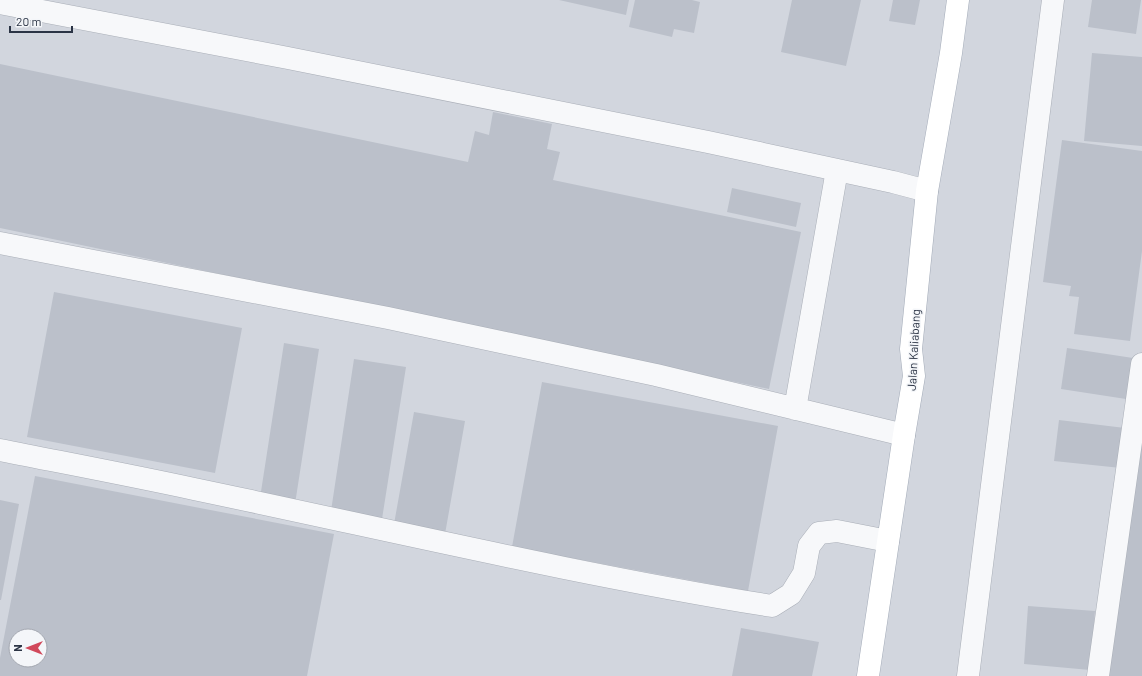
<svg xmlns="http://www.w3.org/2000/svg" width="1142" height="676" font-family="Barlow,sans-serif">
<rect width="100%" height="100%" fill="#e4e7ec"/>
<path fill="#d2d6de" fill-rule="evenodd" d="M0,0H1142V676H0ZM16,636H40V660H16Z"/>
<path fill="#bbc0ca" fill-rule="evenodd" d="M559,0H629L626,15Z
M635,0H692L700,2L694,33L674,29L672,37L629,27Z
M792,0H861L846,66L781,52Z
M893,0H920L915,25L889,21Z
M1092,0H1141L1136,34L1088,27Z
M1092,53L1142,57V146L1084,141Z
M0,64L468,162L475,131L489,135L493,112L552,124L547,149L560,152L553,180L801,232L769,389L0,228Z
M1062,140L1142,151V251L1130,341L1074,334L1079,297L1069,296L1071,286L1043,282Z
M732,188L801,203L796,227L727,212Z
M54,292L242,328L215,473L27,437Z
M284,343L319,349L295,504L260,498Z
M1067,348L1133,358L1126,399L1061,389Z
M354,359L406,367L382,519L331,511Z
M1142,378V676H1099Z
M542,382L778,426L748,591L512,547Z
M414,412L465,421L445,534L394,524Z
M1059,420L1125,428L1121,468L1054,461Z
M35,476L334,534L307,676H0V658ZM16,636H40V660H16Z
M0,500L19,504L1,600H0Z
M1028,606L1095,611L1090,670L1024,664Z
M741,628L819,642L812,676H732Z"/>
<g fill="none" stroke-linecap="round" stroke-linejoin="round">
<defs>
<path id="minor" d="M0,3L288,58L708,142L893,182L927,191
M0,243L388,318L656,375L904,435
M795,409L837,170
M0,450C65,463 129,475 194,489C386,529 578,575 772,606L791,594L804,573L809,546L819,533L837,531L888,541
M968,676L1053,0
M1098,676L1142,364"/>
<path id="major" d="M868,676L904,435L914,376L911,349L927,191L951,53L958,0"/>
</defs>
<use href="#minor" stroke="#a9aeb7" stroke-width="23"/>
<use href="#major" stroke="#a3abb8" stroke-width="23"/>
<use href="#minor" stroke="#f7f8fa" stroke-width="22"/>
<use href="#major" stroke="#fff" stroke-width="22"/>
</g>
<g text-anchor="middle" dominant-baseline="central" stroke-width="3" stroke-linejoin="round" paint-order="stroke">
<g font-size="12" fill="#2b3445" stroke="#f4f6f9">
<text transform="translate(913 350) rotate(-87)">Jalan Kaliabang</text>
</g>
</g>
<g transform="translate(28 648) rotate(270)"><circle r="19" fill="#f4f6f9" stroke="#a4a8b1"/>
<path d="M0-3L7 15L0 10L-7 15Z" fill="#d1495b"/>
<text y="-6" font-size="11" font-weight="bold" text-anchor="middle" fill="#2b3445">N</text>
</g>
<path d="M10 26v6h62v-6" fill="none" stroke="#2b3445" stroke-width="2"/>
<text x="16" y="26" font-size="12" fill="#2b3445" stroke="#f4f6f9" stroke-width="3" paint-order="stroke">20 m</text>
</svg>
